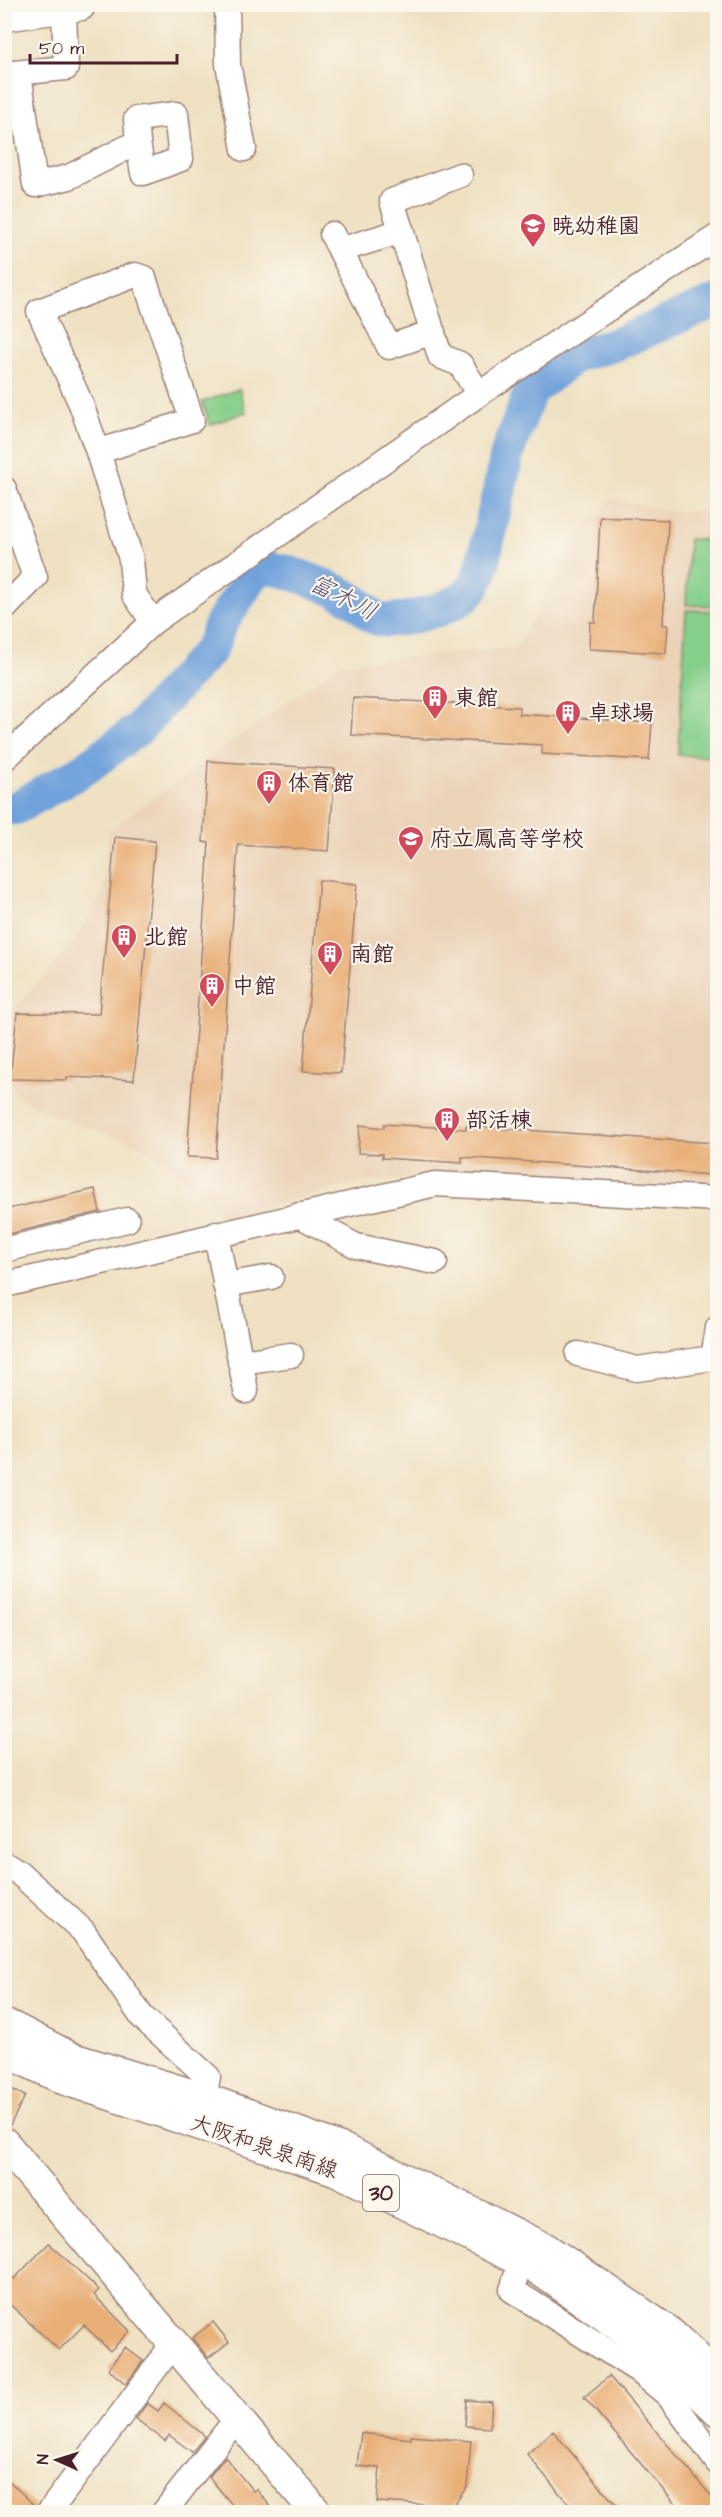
<svg xmlns="http://www.w3.org/2000/svg" width="722" height="2517" font-family="'Architects Daughter','Klee One',sans-serif">
<rect width="100%" height="100%" fill="#fbf7ec"/>
<filter id="ink" filterUnits="userSpaceOnUse"><feTurbulence type="fractalNoise" baseFrequency=".0167" numOctaves="2"/><feDisplacementMap in="SourceGraphic" scale="12" xChannelSelector="R" yChannelSelector="G"/><feConvolveMatrix kernelMatrix="1 2 1 2 8 2 1 2 1" color-interpolation-filters="sRGB"/></filter>
<filter id="wash" filterUnits="userSpaceOnUse"><feTurbulence type="fractalNoise" baseFrequency=".008" numOctaves="4" result="noise"/><feDisplacementMap in="SourceGraphic" scale="24" xChannelSelector="R" yChannelSelector="G"/><feGaussianBlur stdDeviation="1.35" result="paint"/><feColorMatrix in="noise" values="0 0 0 0 0 0 0 0 0 0 0 0 0 0 0 0 0 1.4 0 .05"/><feComposite in="paint" operator="in"/></filter>
<g filter="url(#wash)">
<rect width="100%" height="100%" fill="#efe1c2"/>
<path fill="#ebd3b8" d="M611,499L671,511L717,512V1190L431,1172L423,1177L355,1183L224,1219L178,1171L139,1145L50,1114L17,1096L7,1073L6,1057L11,1014L75,940L103,892L108,831L342,663L516,648L581,531Z"/>
<path fill="#86cf8b" stroke="#68775b" stroke-width="1.5" d="M239,389L246,412L210,425L202,402Z
M689,539L717,540V606L686,605Z
M686,610L717,611V757L678,755Z"/>
<g fill="none" stroke-linecap="round" stroke-linejoin="round">
<path stroke="#71a2db" stroke-width="34" d="M4,809L16,808L83,770L138,729L211,649L221,623L253,575L264,567C291,571 336,588 358,603C364,607 369,615 375,618C391,626 444,610 459,600C470,594 476,583 481,572L508,450L531,390L577,355L614,345L718,300"/>
</g>
<g id="blocks">
<path fill="#e9af77" d="M600,517L668,520L663,625H668L666,653L589,649L590,622H595Z
M353,698L519,707V714L652,723L649,760L542,754V745L351,735Z
M208,761L335,769L329,851L238,845L216,1158L187,1157L209,843L203,842Z
M115,837L155,841L134,1080L67,1077V1080L10,1079L17,1013L99,1014Z
M319,880L357,884L341,1073L303,1071Z
M384,1124L466,1129V1126L714,1143L712,1175L462,1157V1163L382,1158V1154L358,1153L360,1125L384,1128Z
M95,1189L100,1212L4,1235V1210Z
M4,2085L25,2096L9,2127L4,2126Z
M49,2243L99,2290L94,2295L130,2331L110,2351L84,2325L59,2350L4,2299V2270L14,2279Z
M213,2322L229,2342L208,2358L192,2338Z
M125,2347L143,2361L126,2384L108,2369Z
M609,2376L717,2503V2512H682L584,2397Z
M467,2400L492,2402L490,2428L465,2426Z
M147,2403L158,2411L164,2403L205,2436L192,2452L169,2435L165,2441L136,2419Z
M553,2431L622,2512H575L527,2454Z
M361,2433L411,2439V2436L471,2441L467,2487L453,2506L377,2502L380,2468L357,2466Z
M225,2457L253,2491L256,2489L275,2512H238L209,2477Z
M4,2476L36,2507L35,2512H4Z"/>
</g>
</g>
<g filter="url(#ink)">
<use href="#blocks" fill-opacity="0" stroke="#9c8076" stroke-width="1.5"/>
<g fill="none" stroke-linecap="round" stroke-linejoin="round">
<defs>
<path id="minor" d="M227,4L228,64L244,149
M4,19L82,8V4
M19,73L35,185L69,177L138,142L136,119L176,114L181,159L143,173L138,142
M4,74L66,68L64,11
M460,175L392,201L440,356L460,364L479,394
M332,234L389,347L433,332
M340,250L402,231
M98,452L192,420L144,278L135,275L39,311L81,404L98,452L131,559L134,594L153,622
M4,489L35,577L4,609
M4,759L153,622L479,394L718,236
M299,1215L356,1246L435,1262
M216,1234L246,1391
M4,1250L127,1220
M4,1285L435,1184L718,1199
M225,1285L271,1277
M578,1354L637,1369L713,1358L718,1328
M240,1362L291,1355
M4,1863L17,1871L83,1931L142,2017L208,2077L204,2098
M521,2261L512,2290L639,2371L668,2395L718,2463
M49,2512L174,2343
M164,2512L237,2418"/>
<path id="major" d="M4,2026H10L72,2058L204,2098L343,2149L545,2248L668,2331L718,2377
M4,2051L63,2079L335,2170L539,2270L656,2352L718,2411
M4,2143L316,2512"/>
</defs>
<use href="#minor" stroke="#9c8076" stroke-width="27"/>
<use href="#major" stroke="#9c8076" stroke-width="33"/>
<use href="#minor" stroke="#fff" stroke-width="24"/>
<use href="#major" stroke="#fff" stroke-width="30"/>
</g>
</g>
<defs>
<symbol id="school-pin" viewBox="-11 -11 22 30"><path d="M0 17L-7.5 6A9.5 9.5 0 1 1 7.5 6Z" fill="#d1495b" stroke="#fbf7ec"/><path d="M0-5L7-2L0 1L-7-2ZM-4 1L0 2.5L4 1V4Q0 6-4 4Z" fill="#fff"/></symbol>
<symbol id="building-pin" viewBox="-11 -11 22 30"><path d="M0 17L-7.5 6A9.5 9.5 0 1 1 7.5 6Z" fill="#d1495b" stroke="#fbf7ec"/><path d="M-4-6H4V6H1V3H-1V6H-4ZM-2.5-4.3h1.7v1.8h-1.7ZM.8-4.3h1.7v1.8H.8ZM-2.5-1h1.7V.8h-1.7ZM.8-1h1.7V.8H.8Z" fill="#fff"/></symbol>
</defs>
<g fill-rule="evenodd">
<use href="#school-pin" x="518" y="211" width="30" height="40"/>
<use href="#building-pin" x="420" y="683" width="30" height="40"/>
<use href="#building-pin" x="553" y="698" width="30" height="40"/>
<use href="#building-pin" x="254" y="768" width="30" height="40"/>
<use href="#school-pin" x="396" y="824" width="30" height="40"/>
<use href="#building-pin" x="109" y="922" width="30" height="40"/>
<use href="#building-pin" x="315" y="939" width="30" height="40"/>
<use href="#building-pin" x="197" y="971" width="30" height="40"/>
<use href="#building-pin" x="432" y="1105" width="30" height="40"/>
</g>
<g text-anchor="middle" dominant-baseline="central" stroke-width="4.5" stroke-linejoin="round" paint-order="stroke">
<rect fill="#fbf7ec" stroke="#7f6065" stroke-width="1.5" x="363" y="2175" width="36" height="36" rx="4.5"/>
<g font-size="21" font-weight="bold" fill="#4a1f2b">
<text x="381" y="2193">30</text>
</g>
<g font-size="22" font-weight="bold" fill="#4a1f2b" stroke="#fbf7ec" text-anchor="start">
<text x="552" y="226">暁幼稚園</text>
<text x="454" y="698">東館</text>
<text x="588" y="713">卓球場</text>
<text x="288" y="783">体育館</text>
<text x="430" y="839">府立鳳高等学校</text>
<text x="144" y="937">北館</text>
<text x="350" y="954">南館</text>
<text x="232" y="986">中館</text>
<text x="466" y="1120">部活棟</text>
</g>
<g font-size="22" fill="#4a1f2b" stroke="#fbf7ec">
<text transform="translate(264 2147) rotate(19)">大阪和泉泉南線</text>
</g>
<g font-size="24" font-style="italic" fill="#5a5371" stroke="#fbf7ec">
<text transform="translate(343 598) rotate(27)">富木川</text>
</g>
</g>
<rect width="722" height="2517" fill="none" stroke="#fbf7ec" stroke-width="24"/>
<g transform="translate(57 2460) rotate(273)" stroke="#fbf7ec" stroke-width="4.5" paint-order="stroke">
<path d="M0-4.5L10 22L0 15L-10 22Z" fill="#4a1f2b"/>
<text y="-9" font-size="16" font-weight="bold" text-anchor="middle" fill="#4a1f2b">N</text>
</g>
<path d="M30 54v9h147v-9" fill="none" stroke="#4a1f2b" stroke-width="3"/>
<text x="39" y="54" font-size="18" fill="#4a1f2b" stroke="#fbf7ec" stroke-width="4.5" paint-order="stroke">50 m</text>
</svg>
